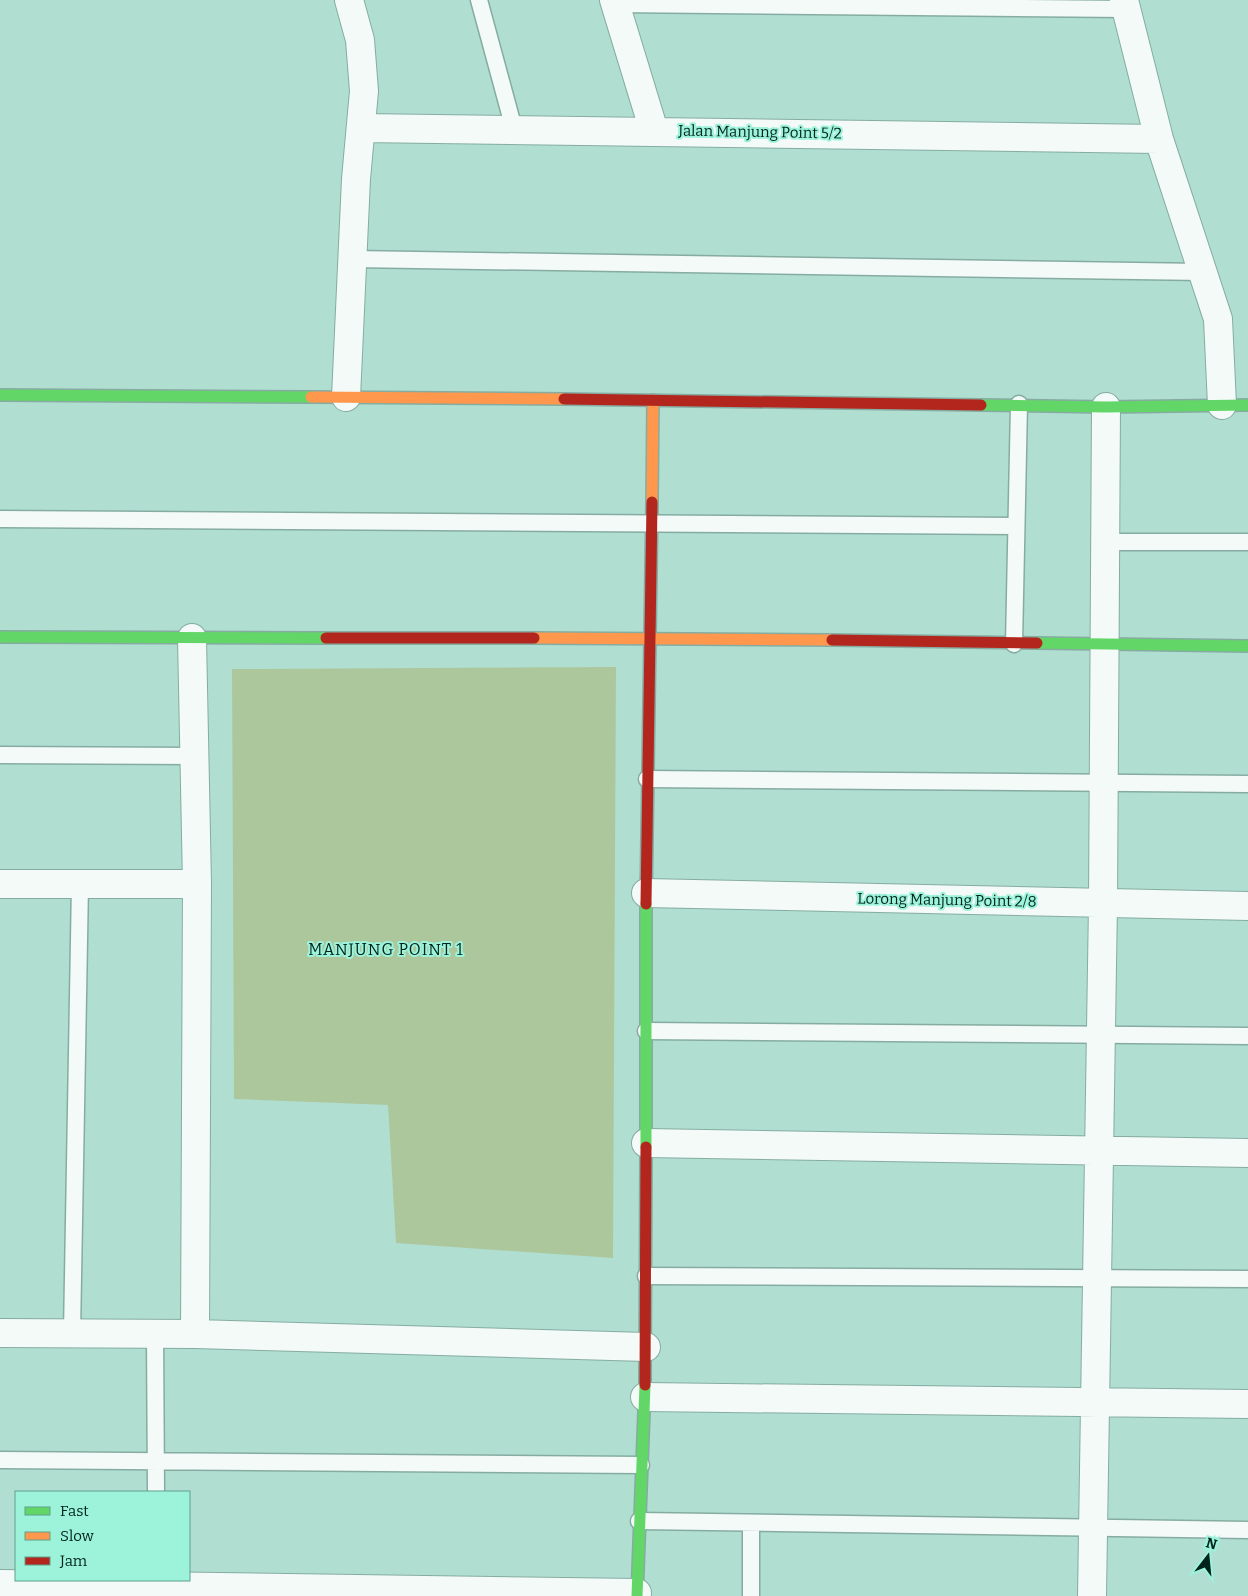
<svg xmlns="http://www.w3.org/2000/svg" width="1248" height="1596" font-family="Bitter,serif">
<rect width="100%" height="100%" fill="#b0dfd2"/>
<path fill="#adc79d" d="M616,667L613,1258L396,1243L388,1105L234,1099L232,669Z"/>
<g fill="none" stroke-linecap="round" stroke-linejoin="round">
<defs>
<path id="lane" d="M479,0L514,129
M615,4L1126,9
M353,259L1203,272
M0,519L1016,526
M1105,542H1248
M1014,644L1019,404
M0,755L194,756
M647,779L1248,784
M646,1031L1248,1036
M646,1276L1248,1279
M72,1333L80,884
M155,1334L156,1492
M0,1460L641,1465
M639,1521L1248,1530
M751,1523V1596"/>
<path id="street" d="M614,0L654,131
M1124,0L1159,139L1218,319L1222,405
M361,128L1159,139
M346,397L356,179L364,91L360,40L349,0
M192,638L197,884L195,1334
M0,884H197
M646,893L1248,906
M646,1143L1248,1153
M0,1333L195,1334L646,1347
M645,1397L1248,1404
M0,1584L637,1593
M1092,1596L1103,903L1106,407"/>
<path id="fast" d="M0,395L311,397
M981,405L1106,407L1248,405
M0,637L326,638
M1037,643L1248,646
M646,904V1147
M637,1596L645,1385"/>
<path id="slow" d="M311,397L564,399
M652,502L653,400
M534,638L832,640"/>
<path id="jam" d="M564,399L981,405
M326,638H534
M832,640L1037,643
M646,904L652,502
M645,1385L646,1147"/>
</defs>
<use href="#lane" stroke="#86aca2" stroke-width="19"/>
<use href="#street" stroke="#86aca2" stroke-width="30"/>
<use href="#fast" stroke="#86aca2" stroke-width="14"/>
<use href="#slow" stroke="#86aca2" stroke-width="14"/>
<use href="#jam" stroke="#86aca2" stroke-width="14"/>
<use href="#lane" stroke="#f3faf8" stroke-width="16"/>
<use href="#street" stroke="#f3faf8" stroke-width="28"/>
<use href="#fast" stroke="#63d668" stroke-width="11"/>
<use href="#slow" stroke="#ff974d" stroke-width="11"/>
<use href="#jam" stroke="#b3261e" stroke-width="11"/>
</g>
<g text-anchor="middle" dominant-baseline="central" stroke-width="4" stroke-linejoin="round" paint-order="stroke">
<g font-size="15" fill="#00241b" stroke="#9cf3da">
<text transform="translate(760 132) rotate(1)">Jalan Manjung Point 5/2</text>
<text transform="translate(947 900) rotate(1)">Lorong Manjung Point 2/8</text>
</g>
<g font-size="16" letter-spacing="1" fill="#00241b" stroke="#9cf3da">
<text x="386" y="949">MANJUNG POINT 1</text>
</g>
</g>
<rect x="15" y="1491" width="175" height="90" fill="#9cf3da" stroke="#5ea08e"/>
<rect x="25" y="1507" width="25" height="8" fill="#63d668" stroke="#5ea08e"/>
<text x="60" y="1516" font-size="15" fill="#00241b">Fast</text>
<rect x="25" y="1532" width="25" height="8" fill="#ff974d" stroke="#5ea08e"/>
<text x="60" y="1541" font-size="15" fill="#00241b">Slow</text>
<rect x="25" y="1557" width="25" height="8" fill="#b3261e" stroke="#5ea08e"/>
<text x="60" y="1566" font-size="15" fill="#00241b">Jam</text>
<g transform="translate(1208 1556) rotate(16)" stroke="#9cf3da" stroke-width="4" paint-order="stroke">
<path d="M0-4L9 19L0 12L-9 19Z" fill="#00241b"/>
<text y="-8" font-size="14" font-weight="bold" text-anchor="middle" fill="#00241b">N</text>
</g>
</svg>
